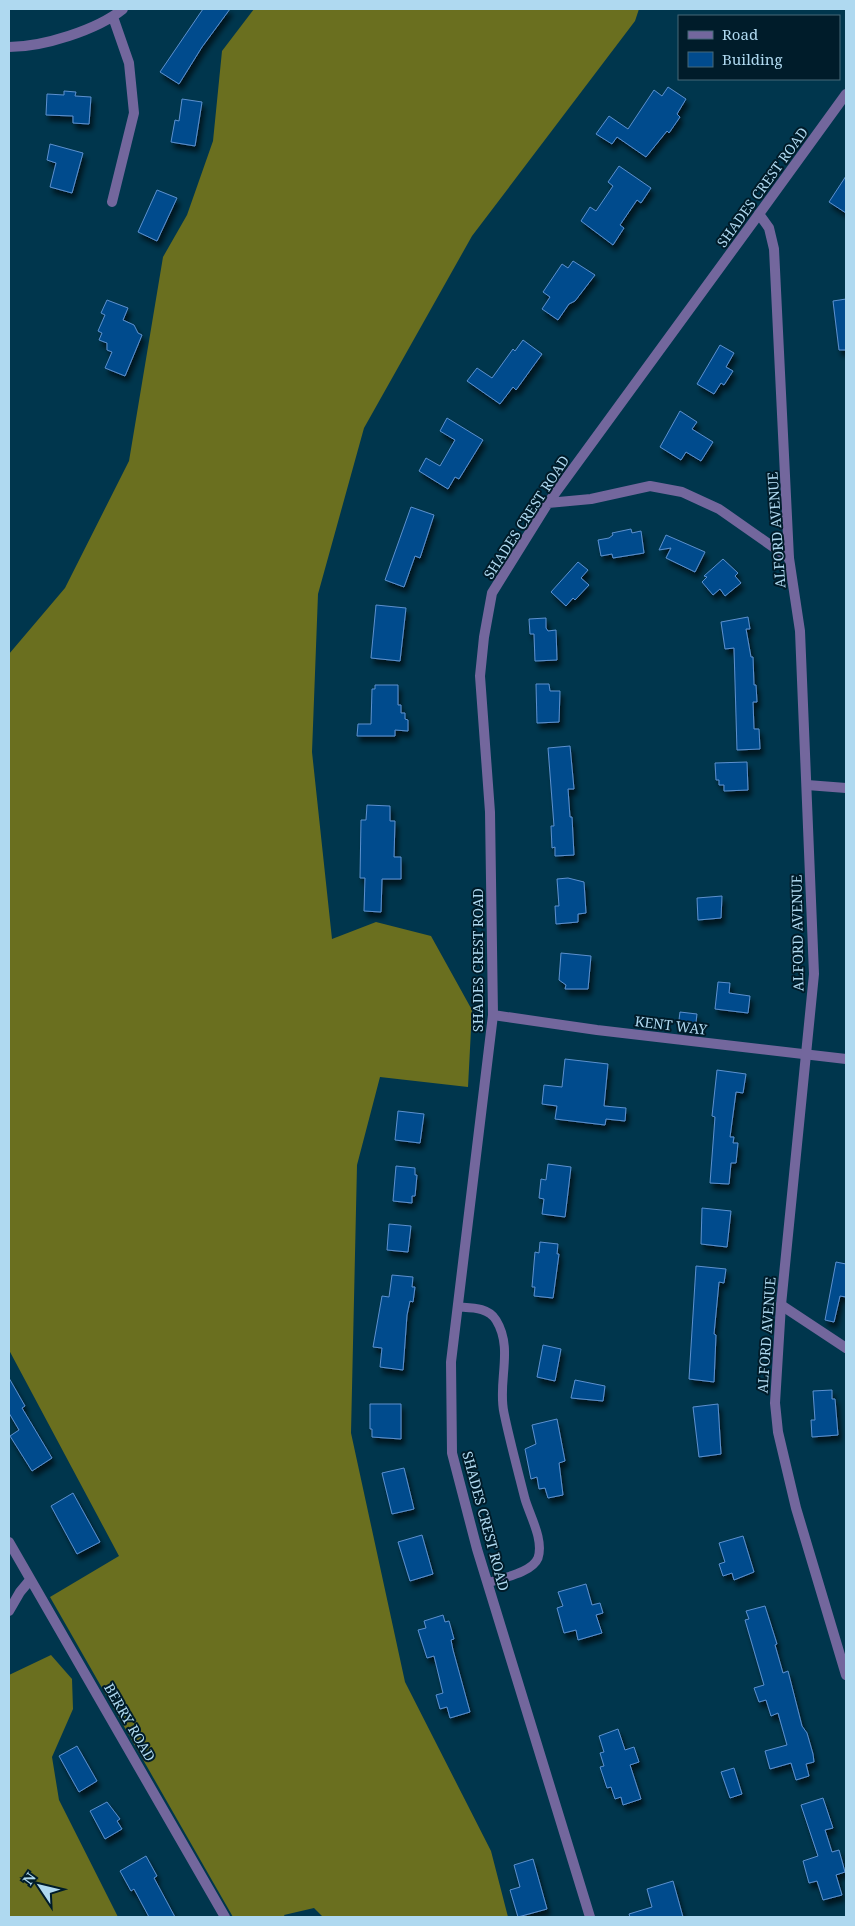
<svg xmlns="http://www.w3.org/2000/svg" width="855" height="1926" font-family="'Noto Serif',serif">
<defs>
<filter id="shadow"><feDropShadow dx="3" dy="5.5" stdDeviation="2.5" flood-color="#0009"/></filter>
</defs>
<rect width="100%" height="100%" fill="#00364d"/>
<path fill="#6a6f1f" d="M254,9H639L635,21L472,236L364,428L318,594L312,752L332,939L376,922L431,936L472,1010L468,1087L380,1077L357,1165L351,1433L405,1682L491,1851L508,1917H323L314,1908L284,1915L285,1917H233L50,1597L119,1556L9,1350V654L65,588L129,461L163,257L187,215L213,141L222,51Z
M51,1655L72,1679L73,1709L52,1757L59,1800L118,1917H9V1675Z"/>
<path fill="#014b8d" stroke="#5c90ce" filter="url(#shadow)" d="M203,9H230L202,47L179,84L160,72Z
M668,87L686,99L677,114L680,117L669,133L667,131L646,157L617,137L612,144L596,134L609,116L628,129L654,90L662,96Z
M64,91L76,92L75,96L91,97L89,124L73,123V116L46,115L47,94L64,95Z
M182,99L202,102L195,146L171,142L175,120L179,121Z
M50,144L83,153L72,193L50,187L56,163L47,160Z
M619,166L651,188L641,203L637,200L620,225L624,228L613,245L581,221L590,207L596,211L613,186L608,182Z
M846,176V213L829,202Z
M157,190L177,198L157,241L138,232Z
M573,261L595,275L575,301L569,304L558,320L542,309L550,297L543,292L562,264L568,268Z
M846,299V350H839L833,301Z
M107,300L128,308L123,320L134,325L138,333L142,335L125,376L105,368L112,352L107,350V343L99,340L102,333L98,331L105,315L101,313Z
M523,340L542,354L516,390L513,387L500,404L467,381L477,368L492,378L513,349L515,351Z
M720,345L734,353L726,367L733,371L724,385L721,383L714,394L697,384Z
M680,411L697,422L692,429L713,442L701,461L686,452L681,460L660,447Z
M447,418L483,440L459,479L455,477L448,489L419,471L426,458L440,466L455,440L440,431Z
M411,507L434,515L420,558L415,556L404,587L385,580Z
M631,529L632,533L641,531L644,553L613,558L612,554L601,556L598,540L609,538L613,535L612,533Z
M666,535L705,552L695,572L666,558L671,548L659,550Z
M723,559L738,573L735,576L741,583L725,596L720,589L713,595L702,582L707,577L704,576Z
M578,562L588,570L581,578L589,585L575,600L573,598L566,606L551,592Z
M376,605L406,608L400,661L371,658Z
M748,617L750,629H746L751,657H753L754,685H756L757,702H753L754,729H759L760,749L737,750L734,648L725,649L721,622Z
M546,618V628L548,631L556,630L557,660L535,661L534,634H530L529,619Z
M536,684H549L550,691H560L559,722L537,723Z
M375,685H398V705H401V713H405V719L408,720V731L395,730V736H357L358,724H371L372,689H375Z
M570,746L574,789H568L570,817H572L574,855L555,856V847L552,848L551,826H554L548,748Z
M747,762L748,790L724,791V785H719V780H716L715,763Z
M367,805L390,806V821H395L394,857H401V879H382L381,912L364,911L365,878H360L361,820H366Z
M568,878L584,882L586,913L578,914V922L556,924L555,906H559L557,879Z
M722,896L721,918L698,920L697,898Z
M561,953L591,956L588,989H565L566,985L559,980Z
M718,982L730,983L729,993L750,996L748,1013L715,1009Z
M680,1012L697,1014L695,1030L678,1028Z
M565,1059L608,1064L604,1106L626,1108L625,1121L606,1119L605,1125L555,1119L557,1106L542,1104L544,1085L562,1087Z
M717,1070L746,1074L743,1093L736,1092L730,1137H734L733,1143H738L736,1163H731L729,1184L710,1183L715,1117L712,1116Z
M398,1111L424,1114L420,1143L395,1140Z
M548,1164L571,1167L565,1217L542,1214L544,1199L539,1198L541,1179L546,1180Z
M396,1166L415,1168V1175H417L415,1196H412V1203L393,1201Z
M702,1208L731,1211L727,1247L701,1244Z
M389,1224L411,1226L408,1252L387,1250Z
M540,1242L558,1244L557,1254H559L553,1298L534,1296L535,1287H532L535,1252L539,1253Z
M836,1262L846,1264V1297L840,1296L834,1322L825,1320Z
M696,1266L726,1269L724,1283L719,1282L714,1334L716,1335L714,1382L689,1379Z
M392,1275L413,1277L412,1287H415L413,1302L410,1301L407,1315L403,1370L380,1367L382,1348L373,1347L382,1296L389,1297Z
M543,1345L561,1349L555,1381L537,1377Z
M9,1378L25,1406L22,1408L52,1458L32,1471L10,1436L19,1430L9,1413Z
M575,1380L605,1386L603,1401L571,1398Z
M832,1390V1399H835L838,1435L812,1437L811,1420H815L813,1391Z
M370,1404H401V1439L372,1437V1429H370Z
M718,1404L721,1454L699,1457L693,1407Z
M557,1419L565,1461L559,1463L563,1495L548,1498L545,1488L539,1489L537,1477L531,1479L525,1449L536,1444L532,1425Z
M404,1468L414,1509L392,1514L382,1473Z
M73,1493L100,1542L77,1554L51,1506Z
M422,1535L433,1574L410,1581L398,1542Z
M743,1536L754,1572L734,1580L732,1573L723,1576L719,1564L725,1562L719,1543Z
M586,1584L592,1605L600,1603L603,1613L596,1615L602,1633L578,1640L576,1630L564,1633L557,1608L563,1606L558,1592Z
M765,1606L777,1644L775,1645L783,1673L788,1671L802,1726L807,1733L813,1754L814,1762L806,1764L809,1776L796,1780L791,1763L770,1769L765,1751L787,1745L778,1713L771,1716L766,1700L759,1702L754,1688L764,1685L745,1620L749,1619L746,1611Z
M443,1615L445,1622L449,1621L454,1639L451,1640L453,1650L470,1712L450,1718L447,1707L440,1709L436,1695L443,1693L434,1656L427,1658L418,1630L426,1628L424,1621Z
M618,1729L625,1750L634,1747L639,1762L630,1765L641,1799L623,1805L621,1797L615,1799L611,1787L607,1788L600,1767L604,1766L600,1753L604,1752L599,1736Z
M77,1746L97,1781L79,1792L59,1756Z
M734,1768L742,1794L730,1798L721,1772Z
M823,1798L833,1828L825,1830L832,1852L839,1850L845,1872L836,1875L842,1895L823,1900L817,1881L809,1883L803,1861L818,1856L801,1805Z
M107,1802L120,1819L117,1821L122,1829L105,1839L90,1811Z
M146,1856L157,1876L154,1878L175,1917H149L134,1889L131,1891L120,1871Z
M533,1859L547,1909L518,1917L510,1890L520,1887L514,1865Z
M673,1881L683,1917H630L629,1914L652,1907L647,1889Z"/>
<g fill="none" stroke-linecap="round" stroke-linejoin="round">
<path stroke="#73679d" stroke-width="9" d="M458,1307C471,1308 488,1307 496,1320C514,1349 497,1382 504,1413C510,1442 518,1471 525,1499C530,1516 544,1540 538,1558C532,1573 501,1578 488,1583"/>
<path stroke="#73679d" stroke-width="10" d="M9,47C43,47 97,30 123,9
M112,202L134,113L129,63L113,17
M548,503L591,499L650,486L682,492L719,509L789,558
M807,785L846,788
M493,1015L597,1030L846,1059
M781,1305L846,1348
M9,1542L225,1917
M9,1611L20,1592L30,1580
M590,1917L477,1549L452,1453L451,1362L493,1015L490,812L480,676L484,637L492,593L548,503L759,214"/>
<path stroke="#73679d" stroke-width="10" d="M846,94L759,214L769,228L774,249L789,558L800,631L814,974L781,1305L775,1403L778,1432L796,1508L846,1675"/>
</g>
<g text-anchor="middle" dominant-baseline="central" stroke-width="4" stroke-linejoin="round" paint-order="stroke">
<g font-size="14" fill="#afd9f0" stroke="#001c2a">
<text transform="translate(762 187) rotate(-54)">SHADES CREST ROAD</text>
<text transform="translate(526 517) rotate(-57)">SHADES CREST ROAD</text>
<text transform="translate(776 530) rotate(-94)">ALFORD AVENUE</text>
<text transform="translate(797 933) rotate(-91)">ALFORD AVENUE</text>
<text transform="translate(477 960) rotate(-90)">SHADES CREST ROAD</text>
<text transform="translate(671 1025) rotate(7)">KENT WAY</text>
<text transform="translate(766 1335) rotate(-86)">ALFORD AVENUE</text>
<text transform="translate(486 1521) rotate(75)">SHADES CREST ROAD</text>
<text transform="translate(130 1722) rotate(60)">BERRY ROAD</text>
</g>
</g>
<rect width="855" height="1926" fill="none" stroke="#afd9f0" stroke-width="20"/>
<rect x="678" y="15" width="162" height="65" fill="#001c2a" stroke="#466879"/>
<rect x="688" y="31" width="25" height="8" fill="#73679d" stroke="#466879"/>
<text x="722" y="40" font-size="15" fill="#afd9f0">Road</text>
<rect x="688" y="52" width="25" height="15" fill="#014b8d" stroke="#466879"/>
<text x="722" y="65" font-size="15" fill="#afd9f0">Building</text>
<g transform="translate(40 1886) rotate(305)" stroke="#001c2a" stroke-width="4" paint-order="stroke">
<path d="M0-4L9 19L0 12L-9 19Z" fill="#afd9f0"/>
<text y="-8" font-size="14" font-weight="bold" text-anchor="middle" fill="#afd9f0">N</text>
</g>
</svg>
